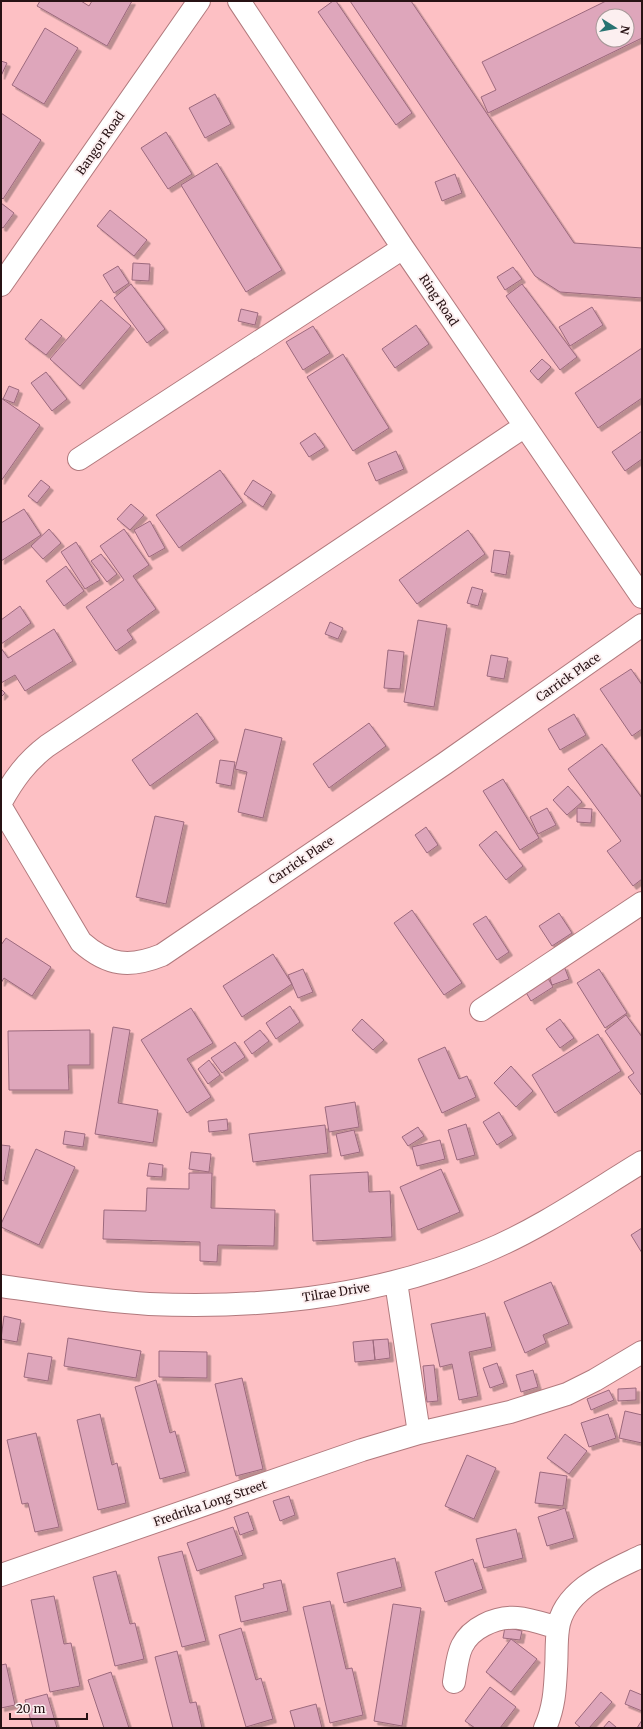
<svg xmlns="http://www.w3.org/2000/svg" width="643" height="1729" font-family="Merriweather,serif">
<defs>
<filter id="shadow"><feDropShadow dx="3.5" dy="3.5" stdDeviation="0" flood-color="#0004"/></filter>
</defs>
<rect width="100%" height="100%" fill="#fdc0c4"/>
<path fill="#dea6bb" stroke="#9c697d" fill-rule="evenodd" filter="url(#shadow)" d="M40,1H81L89,6L92,1H132L107,46L37,6Z
M333,1H336L412,113L396,125L318,12Z
M350,1H411L574,243L642,248V298L560,292L535,276Z
M606,1H642V38L488,113L481,97L496,90L482,62ZM603,16H627V40H603Z
M45,28L78,48L44,104L12,85Z
M1,61L7,63L1,76Z
M215,94L231,124L205,138L189,108Z
M1,113L41,140L3,199L1,197Z
M166,132L192,174L168,189L141,148Z
M217,163L282,270L246,292L181,185Z
M455,174L462,193L442,201L435,182Z
M1,203L14,213L3,228L1,227Z
M110,210L147,240L134,256L97,226Z
M133,263L150,264L149,281L132,280Z
M118,266L129,283L114,293L103,275Z
M513,267L522,279L505,290L497,277Z
M131,284L165,329L147,343L114,298Z
M522,284L577,357L560,370L506,296Z
M101,300L131,326L80,386L50,359Z
M592,307L603,325L570,346L559,327Z
M241,309L258,313L255,325L238,321Z
M41,319L62,336L46,355L25,339Z
M416,325L429,344L395,368L382,349Z
M313,326L330,353L303,370L286,342Z
M642,348V398L598,428L575,393Z
M343,354L389,428L353,451L307,377Z
M542,359L551,367L538,380L530,371Z
M46,372L67,399L52,411L31,383Z
M9,386L19,390L14,403L3,399Z
M1,398L40,425L1,481Z
M642,431V459L625,471L612,452Z
M315,433L325,447L309,457L300,443Z
M396,451L404,469L376,481L368,463Z
M220,470L243,502L179,548L156,515Z
M41,480L50,487L37,503L28,496Z
M253,480L272,492L263,507L244,494Z
M131,504L144,515L130,530L117,519Z
M24,509L41,535L1,561V523Z
M150,521L165,548L149,557L134,530Z
M49,529L61,543L43,559L31,546Z
M124,529L149,565L133,576L156,609L127,630L133,639L116,651L86,607L124,580L100,546Z
M468,530L485,554L417,604L399,580Z
M76,542L100,580L85,589L61,552Z
M494,550L510,552L506,575L491,572Z
M101,554L117,574L107,582L91,561Z
M66,566L84,591L64,606L46,581Z
M472,587L483,590L478,606L467,603Z
M20,606L31,623L1,644V620Z
M418,620L447,625L434,707L404,702Z
M330,622L343,628L338,639L325,634Z
M54,629L73,661L25,691L15,675L1,683V648L8,658Z
M388,650L404,652L400,689L384,688Z
M491,655L508,658L504,679L487,676Z
M631,669L642,685V729L632,736L600,689Z
M1,689L5,693L1,697Z
M197,713L215,739L150,786L132,760Z
M574,714L586,735L560,750L548,729Z
M369,723L386,746L329,788L313,764Z
M245,729L282,738L263,818L238,812L247,772L235,769Z
M602,744L642,798V879L633,886L607,851L621,841L568,769Z
M220,760L235,762L231,786L216,783Z
M503,779L539,838L520,850L483,791Z
M568,786L582,802L567,815L553,800Z
M547,808L556,825L538,834L530,817Z
M577,808L592,809L591,823L577,822Z
M155,816L184,822L166,904L136,897Z
M426,827L438,845L427,853L415,835Z
M496,831L523,866L506,880L479,845Z
M412,910L462,983L444,995L394,923Z
M559,913L572,933L552,946L539,926Z
M486,916L509,952L497,960L473,924Z
M6,938L51,967L32,996L4,978L1,983V945Z
M273,954L292,984L242,1017L223,986Z
M564,966L569,979L552,985L548,972Z
M303,969L313,992L298,998L288,975Z
M599,969L627,1013L605,1028L577,983Z
M546,975L553,987L531,1001L524,989Z
M290,1006L300,1022L276,1039L266,1023Z
M191,1008L213,1043L187,1059L211,1097L187,1113L141,1040Z
M626,1015L642,1037V1096L628,1077L634,1073L605,1031Z
M362,1019L384,1040L373,1050L352,1030Z
M560,1019L574,1038L560,1048L546,1029Z
M113,1027L130,1030L118,1103L158,1110L153,1143L95,1134Z
M90,1030V1065H68L69,1090H9L8,1031Z
M260,1030L269,1041L252,1054L244,1042Z
M598,1034L621,1071L555,1113L532,1075Z
M235,1042L245,1057L222,1073L211,1058Z
M445,1047L459,1079L467,1076L476,1097L442,1113L418,1059Z
M209,1060L220,1075L208,1084L198,1069Z
M511,1066L533,1091L516,1107L494,1083Z
M355,1102L359,1127L329,1132L325,1107Z
M499,1112L513,1135L497,1145L483,1122Z
M227,1119L228,1130L209,1132L208,1121Z
M466,1124L475,1155L457,1160L448,1130Z
M325,1125L328,1153L253,1162L249,1134Z
M418,1127L424,1136L408,1146L402,1137Z
M354,1130L360,1152L341,1156L336,1134Z
M65,1131L85,1134L83,1147L63,1144Z
M440,1140L445,1159L417,1166L412,1147Z
M1,1145L10,1146L4,1181L1,1180Z
M36,1149L75,1167L39,1245L1,1227V1224Z
M191,1152L211,1154L209,1172L189,1169Z
M149,1163L163,1165L162,1177L147,1176Z
M441,1169L460,1212L418,1230L400,1187Z
M368,1172L369,1192L390,1191L392,1237L313,1241L310,1175Z
M189,1173H212L211,1208L275,1210L274,1246L218,1245L217,1262L200,1261V1242L103,1239L104,1210L146,1211L147,1188L189,1189Z
M642,1228V1253L631,1235Z
M551,1282L569,1324L543,1335L546,1343L525,1353L504,1302Z
M485,1313L492,1347L469,1352L478,1396L459,1400L452,1364L440,1367L431,1324Z
M4,1316L21,1320L17,1342L1,1339Z
M68,1338L141,1351L136,1378L64,1366Z
M388,1339L390,1358L375,1360L373,1340Z
M373,1340L375,1360L355,1362L353,1342Z
M159,1351L207,1352V1378L159,1377Z
M28,1353L52,1357L48,1381L24,1377Z
M497,1363L504,1383L490,1388L483,1368Z
M434,1365L438,1401L427,1402L423,1366Z
M533,1370L538,1387L521,1392L516,1375Z
M242,1378L263,1469L236,1476L215,1384Z
M156,1380L170,1433L175,1431L186,1472L160,1479L135,1387Z
M636,1388V1400L618,1401V1389Z
M609,1390L614,1400L591,1410L587,1399Z
M625,1411L642,1415V1443L619,1438Z
M100,1414L112,1465L117,1463L126,1503L98,1510L77,1420Z
M608,1414L616,1438L589,1447L581,1423Z
M36,1433L59,1527L35,1532L28,1503L22,1504L7,1440Z
M565,1434L587,1451L569,1474L547,1458Z
M467,1455L496,1468L474,1519L445,1506Z
M540,1472L567,1476L563,1506L535,1503Z
M289,1496L295,1515L280,1521L273,1501Z
M565,1508L574,1538L547,1546L538,1517Z
M248,1512L254,1530L240,1535L234,1517Z
M233,1527L243,1555L197,1571L187,1543Z
M516,1529L523,1558L484,1568L476,1539Z
M182,1551L206,1641L182,1647L158,1557Z
M395,1558L402,1587L344,1603L337,1573Z
M473,1559L483,1589L445,1602L435,1572Z
M116,1571L130,1624L135,1623L144,1659L115,1666L93,1577Z
M281,1580L288,1611L241,1622L235,1596L264,1588L263,1584Z
M54,1596L64,1644L71,1643L80,1686L50,1692L31,1600Z
M330,1601L346,1669L352,1668L363,1715L330,1723L303,1607Z
M393,1604L421,1608L402,1726L374,1721Z
M505,1627L522,1631L520,1640L503,1638Z
M241,1628L256,1680L261,1678L273,1719L246,1727L219,1635Z
M511,1639L537,1659L511,1692L486,1672Z
M177,1651L190,1703L196,1702L202,1728H173L155,1657Z
M6,1664L15,1705L1,1708V1665Z
M111,1672L129,1728H104L88,1680Z
M490,1687L516,1707L500,1728H475L465,1721Z
M630,1690L642,1695V1711L625,1704Z
M601,1692L612,1702L589,1728H581L575,1723Z
M47,1694L57,1728H33L25,1700Z
M316,1704L322,1728H295L290,1711Z
M642,1720V1728H637Z
M609,1721L617,1728H603Z"/>
<g fill="none" stroke-linecap="round" stroke-linejoin="round">
<defs>
<path id="minor" d="M239,1L403,248L642,597
M1,285L199,1
M79,459L403,248
M1,802C14,779 26,762 47,746L525,426
M1,807L81,942C108,966 130,968 162,955L444,764L642,625
M481,1010L642,903
M396,1282L419,1433
M1,1286C50,1293 99,1301 149,1304C261,1309 379,1296 484,1252C540,1229 591,1193 642,1162
M1,1575L362,1450L419,1433L510,1412L567,1394L595,1380L642,1352
M454,1682C456,1671 457,1656 462,1646C467,1636 474,1630 484,1625C511,1611 531,1620 558,1628
M545,1728C554,1708 555,1690 556,1669C557,1656 556,1642 558,1629C563,1589 611,1571 642,1556"/>
</defs>
<use href="#minor" stroke="#b1797d" stroke-width="24"/>
<use href="#minor" stroke="#fff" stroke-width="22"/>
</g>
<g text-anchor="middle" dominant-baseline="central" stroke-width="4" stroke-linejoin="round" paint-order="stroke">
<g font-size="12" fill="#271214" stroke="#fceff0">
<text transform="translate(100 143) rotate(-55)">Bangor Road</text>
<text transform="translate(439 300) rotate(56)">Ring Road</text>
<text transform="translate(568 677) rotate(-35)">Carrick Place</text>
<text transform="translate(301 860) rotate(-34)">Carrick Place</text>
<text transform="translate(336 1292) rotate(-9)">Tilrae Drive</text>
<text transform="translate(210 1503) rotate(-19)">Fredrika Long Street</text>
</g>
</g>
<rect width="643" height="1729" fill="none" stroke="#271214" stroke-width="4"/>
<g transform="translate(615 28) rotate(101)"><circle r="19" fill="#fceff0" stroke="#a79798"/>
<path d="M0-3L7 15L0 10L-7 15Z" fill="#287372"/>
<text y="-6" font-size="11" font-weight="bold" text-anchor="middle" fill="#271214">N</text>
</g>
<path d="M10 1713v6h77v-6" fill="none" stroke="#271214" stroke-width="2"/>
<text x="16" y="1713" font-size="12" fill="#271214" stroke="#fceff0" stroke-width="3" paint-order="stroke">20 m</text>
</svg>
